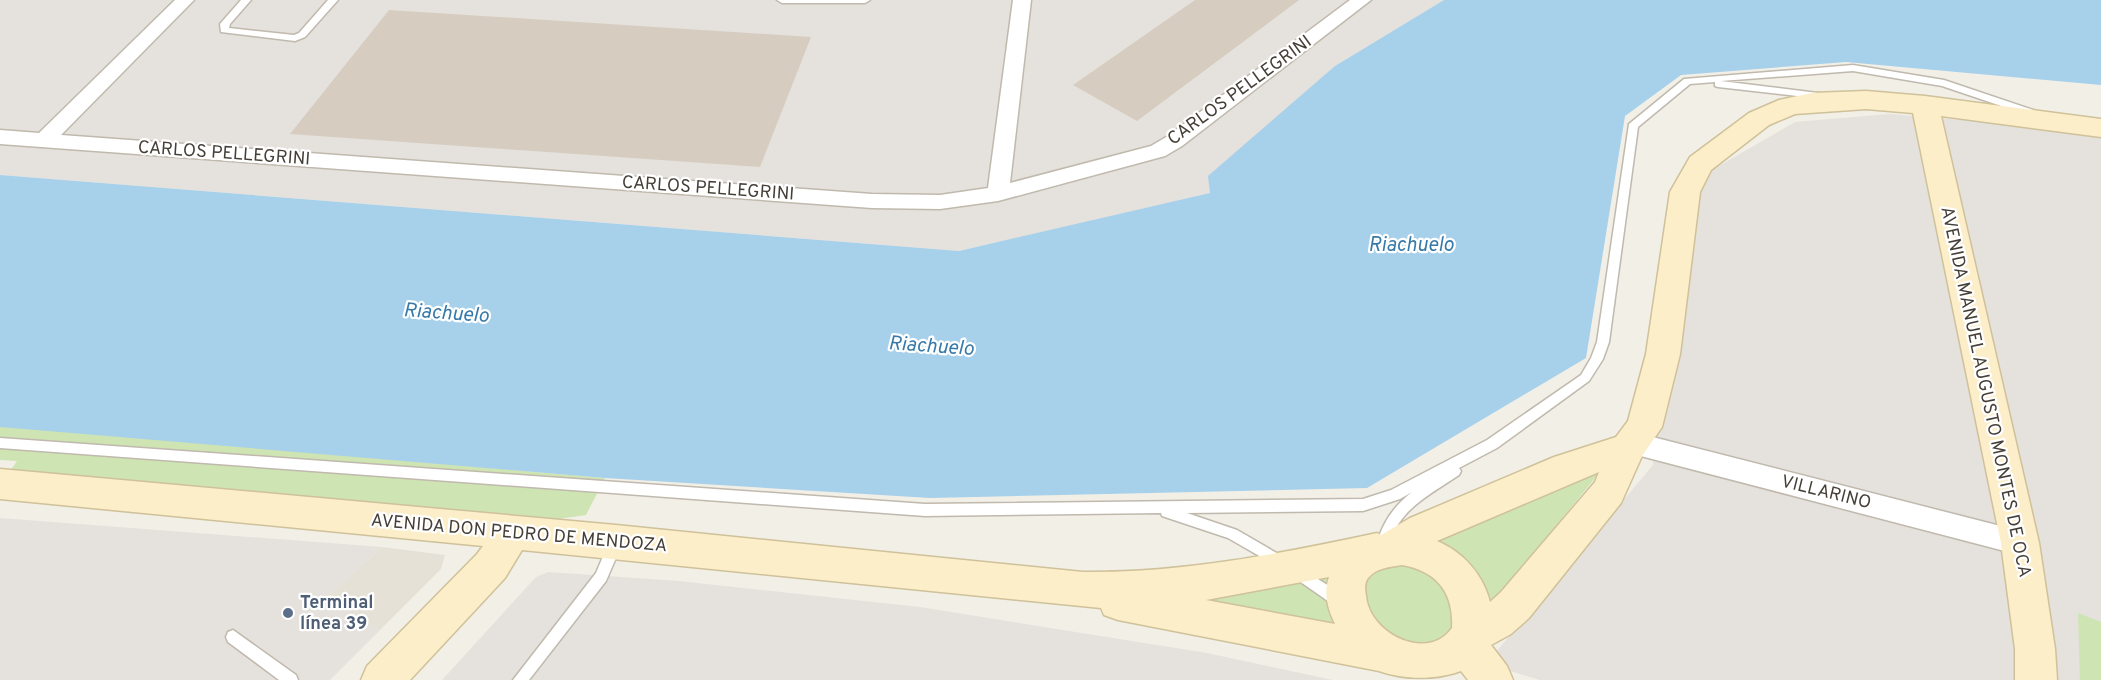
<svg xmlns="http://www.w3.org/2000/svg" width="2101" height="680" font-family="Overpass,sans-serif">
<rect width="100%" height="100%" fill="#f2efe7"/>
<path fill="#e6e1d6" d="M382,547L445,555L441,569L380,630L327,597Z"/>
<path fill="#e5e1dc" d="M0,0H1444L1335,66L1211,193L959,251L0,175Z
M1889,114L2101,132V680H1540L1486,664L1653,465L1677,190L1795,122Z
M0,518L382,547L327,597L380,630L330,680H0Z
M548,572L679,581L920,607L1207,653L1333,680H442L536,577Z"/>
<path fill="#cee4b3" d="M0,425L605,478L586,515L537,522L10,471L17,461L0,460Z
M1604,467L1489,608L1417,545Z
M1393,559L1443,577L1459,623L1446,642L1423,650L1372,630L1358,584L1371,567Z
M1344,568L1358,641L1142,601Z
M2078,613L2101,622V680H2080Z"/>
<path fill="#a7d0eb" d="M1444,0H2101V85L1846,62L1681,75L1625,116L1586,358L1367,488L930,498L605,478L0,427V175L959,251L1210,193L1208,176L1335,66Z"/>
<path fill="#d6cdc0" d="M1195,0H1299L1137,121L1073,85Z
M389,10L811,37L760,167L290,134Z"/>
<g fill="none" stroke-linecap="round" stroke-linejoin="round">
<defs>
<path id="service" d="M241,0H251L230,24L229,28L294,35L299,33L328,0H338L305,37L295,41L221,32L220,24Z
M777,0H870L865,3H782Z
M1853,65L1944,80L2039,112L2040,114L2039,116H2031L1942,86L1853,71L1721,81L1826,94L1828,96L1823,99L1718,87L1715,86V82L1690,84L1638,127L1609,342L1603,359L1589,381L1497,448L1459,468L1461,471L1459,475C1437,490 1409,504 1396,528C1392,536 1391,544 1388,551L1383,553L1378,551L1376,547C1382,523 1393,507 1412,492L1400,499L1363,511L1187,513L1237,530L1287,559L1289,563L1287,567L1282,569L1228,538L1162,516L1161,513L925,516L0,448V438L925,504L1363,499L1391,490L1487,440L1581,375L1591,358L1597,342L1629,124L1684,79Z
M615,538L620,540L622,544L606,581L529,680H513L596,573L610,540Z
M1297,566L1345,596L1347,601L1345,606L1340,608L1335,606L1292,576L1290,572L1292,568Z
M233,630L296,675L298,680H279L228,642L226,637L228,632Z"/>
<path id="minor" d="M175,0H194L61,135L872,194L940,195L988,188L1013,0H1031L1010,183L1151,146L1168,136L1350,0H1371L1182,146L1165,156L998,201L940,209L872,208L0,144V130L39,133Z
M1633,432L2020,531L2030,534L2034,543L2030,552L2020,555L1633,454L1624,451L1620,443L1624,435Z"/>
<path id="secondary" d="M1866,91L1925,96L2101,119V137L1941,116L2039,543L2055,649L2057,680H2015V649L2001,543L1913,113L1866,109L1795,114L1769,125L1711,170L1700,192L1680,354L1662,427L1642,456L1621,503L1529,618L1511,634L1491,645L1507,666L1513,680H1468L1461,671C1437,680 1404,680 1379,671L1118,620L1104,615L1101,608L522,550L505,578L410,680H361L367,666L477,554L483,546L0,499V469L616,525L1083,572C1183,573 1279,554 1377,533L1381,535L1410,518L1554,457L1616,437L1628,421L1646,354L1670,192L1690,157L1749,113L1779,100L1812,93ZM1599,472L1595,482L1501,592L1490,602C1483,574 1463,552 1437,541ZM1402,565C1437,571 1454,593 1452,628C1427,663 1369,633 1366,596C1365,590 1364,583 1368,578C1376,568 1390,567 1402,565ZM1329,577C1323,594 1328,609 1335,624L1206,600Z"/>
</defs>
<use href="#service" stroke="#c0b9ad" stroke-width="3"/>
<use href="#minor" stroke="#c0b9ad" stroke-width="3"/>
<use href="#secondary" stroke="#cfc199" stroke-width="3"/>
<use href="#service" fill="#fff" fill-rule="evenodd"/>
<use href="#minor" fill="#fff" fill-rule="evenodd"/>
<use href="#secondary" fill="#fbeec9" fill-rule="evenodd"/>
</g>
<circle fill="#5c6f8a" stroke="#fff" stroke-width="2" cx="288" cy="613" r="6"/>
<g text-anchor="middle" dominant-baseline="central" stroke-width="4.5" stroke-linejoin="round" paint-order="stroke">
<g font-size="18" fill="#453f37" stroke="#fff">
<text transform="translate(1240 91) rotate(-36)">CARLOS PELLEGRINI</text>
<text transform="translate(224 154) rotate(4)">CARLOS PELLEGRINI</text>
<text transform="translate(708 189) rotate(4)">CARLOS PELLEGRINI</text>
<text transform="translate(1985 392) rotate(78)">AVENIDA MANUEL AUGUSTO MONTES DE OCA</text>
<text transform="translate(1826 493) rotate(14)">VILLARINO</text>
<text transform="translate(519 534) rotate(5)">AVENIDA DON PEDRO DE MENDOZA</text>
</g>
<g font-size="18" font-weight="bold" fill="#4e5e75" stroke="#fff" text-anchor="start">
<text x="300" y="603">Terminal<tspan x="300" dy="21">línea 39</tspan></text>
</g>
<g font-size="20" font-style="italic" fill="#377aa9" stroke="#fff">
<text x="1411" y="246">Riachuelo</text>
<text transform="translate(446 314) rotate(4)">Riachuelo</text>
<text transform="translate(931 347) rotate(4)">Riachuelo</text>
</g>
</g>
</svg>
